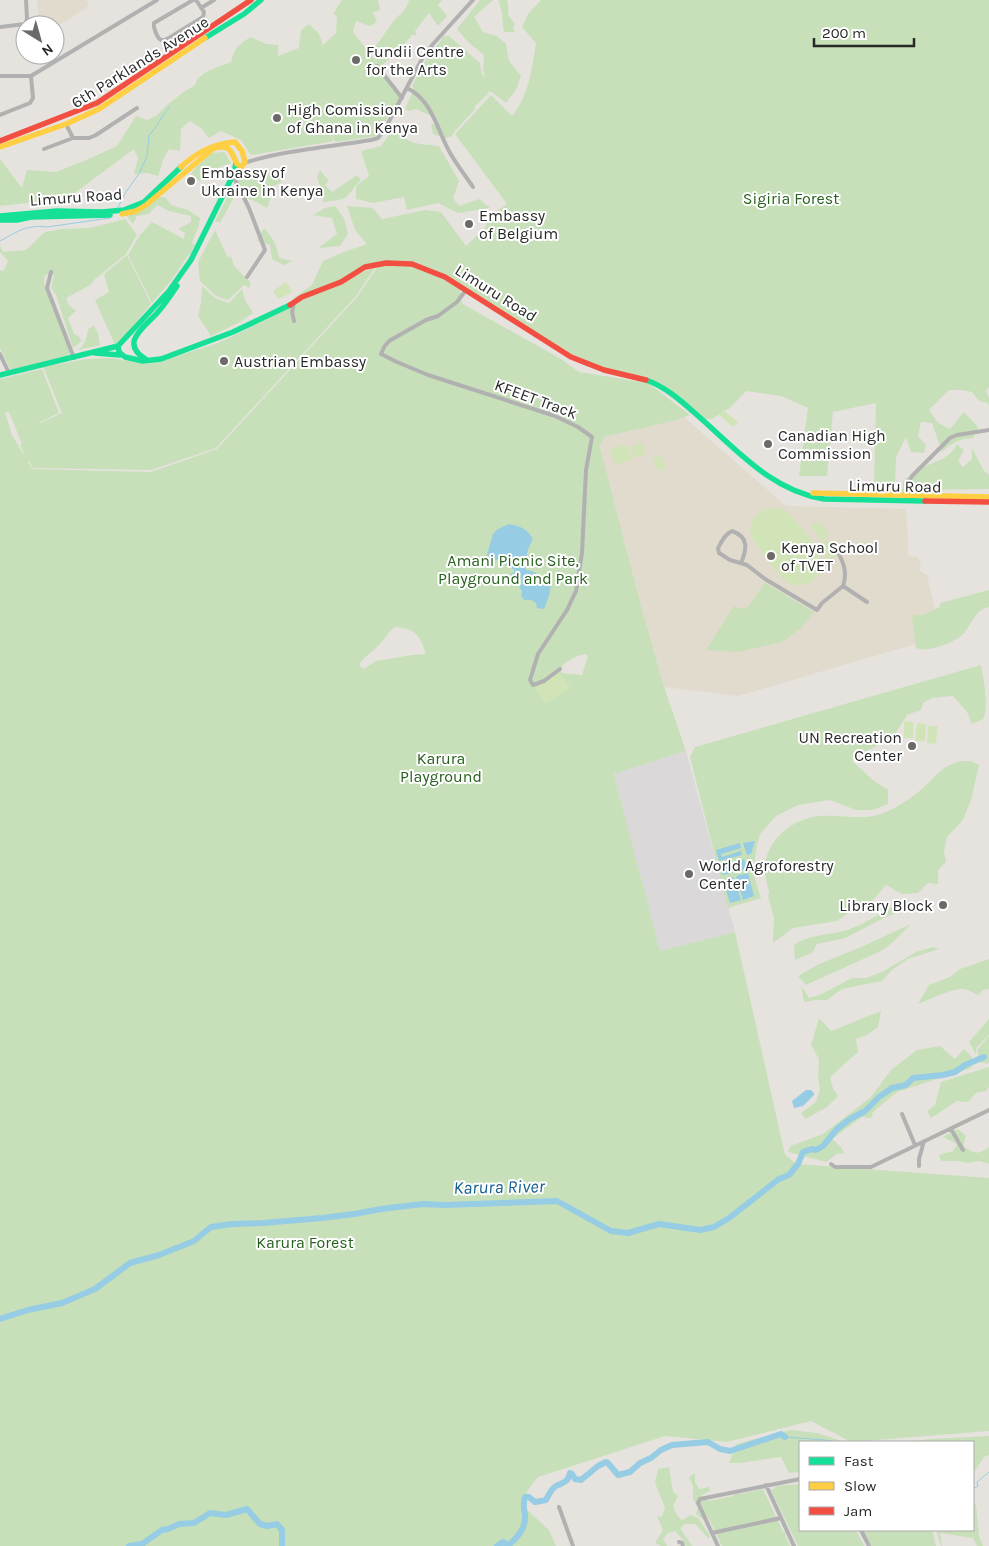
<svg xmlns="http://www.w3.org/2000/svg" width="989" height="1546" font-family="Karla,sans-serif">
<rect width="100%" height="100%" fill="#e6e3de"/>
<path fill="#dbd8da" d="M686,751L735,932L660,952L614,774Z"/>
<path fill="#e1dbcd" d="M37,0H86L89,6L55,28V25H39Z
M684,417L786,506L906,509L908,540V555L917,557L921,563L920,571L927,575L935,610L929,640L738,696L664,687L640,602L600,447L604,437L673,421Z"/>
<path fill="#c7e0b9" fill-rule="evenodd" d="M342,0H378L380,10L373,12L377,22L370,26L356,21L353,32L377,63L371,51C380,42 385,32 393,22C399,14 407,10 409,0H442L438,5L447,16L438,26L429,13L415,31L417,35H412L401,48V56L394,55L380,67L402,95L376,136L336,142L317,118L334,141L253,155L250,154L241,140L221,131L209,138L201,128L190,121L181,129L180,151L169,149L163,160L158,176L148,173L134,174L138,158L134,149L76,192L62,199L0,206V159L22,188L27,170L56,172L86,160L117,146L136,116L147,120L156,116L166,106L182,93L195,85C199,71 219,67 231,62C234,48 239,44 251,37L266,44L278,45V56L299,48L301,30L309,24L319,34L323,45L336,33L337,16L333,14Z
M480,0H493L474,17L483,32L497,36L506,44L509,61L521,76L517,88L506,103L492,92L487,91L489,93L475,106V109L455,131L452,136L446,138L433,134L431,124H434V117L416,109L409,111L405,109L414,89L412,86L428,56L440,42L444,35L446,37L448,35L480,63L481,71L484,77L485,76L483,70L484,55L469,43L457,29Z
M498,0H506L508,2V14L515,25L513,27L515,32H504C502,21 503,11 498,0Z
M541,0H989V387L986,391L989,398V407L988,403L979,401L972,392L961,390H949L929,410L938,423L950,429L964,412L978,427L973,438C960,439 952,442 942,452L932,423L921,422L918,436L926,445L924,453L911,452L906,437L896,457L895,483L874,484L876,403L833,412L827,476H799L808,408L781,396L746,391L731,407L712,419H699L652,380L586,364L460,288L461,300L463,304L561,359L579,372L648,383L690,415L673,421L604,437L600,447L640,602L664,687L686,751L614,774L660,951L735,932L785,1155L797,1164L989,1178V1431L851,1442L811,1421L727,1442L665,1436L538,1477L527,1491L526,1509L549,1530L556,1546H0V379L42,369L59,413L40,422V423L62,413L43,367L87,359L111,358L147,364L174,357L218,343L248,329L279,311L376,266L356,296L216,448L151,470L33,468L29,461L28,462L32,469L151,472L217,449L357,297L378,266L356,271L334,284L292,299L312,285L323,261L341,253L367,244L355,230L347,206L373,208L382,219L425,210L441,212L466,246L486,227L487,218L507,204L455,134L491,95L512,116C529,96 532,68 536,43L522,27L528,14ZM9,412L22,444L20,445L24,453L22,452L12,435L5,413ZM395,627C416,629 420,635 426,654L412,655L376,661L364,669L359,665C364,656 373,652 379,645C386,637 386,634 395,627ZM585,654L588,656L582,675L562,673L560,669C565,661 576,656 585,654Z
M394,128C410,146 416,143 439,146L459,181L453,198L459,206L479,199L490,208L458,213L438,203L407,210L404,197L373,203L356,199V186L369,176L361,151L381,146Z
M224,152L231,163L215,169L200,181L190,176L195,168L212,153Z
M259,170V180L276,170L282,182L272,187L273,192L267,208L252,200L238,196L235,189L241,174Z
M320,170L329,181L325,185L332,192L357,175L361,180C356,184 354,188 350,193C345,201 332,201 323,202L322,192L317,177Z
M230,192L233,193L234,197L220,223L215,221Z
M165,197L171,205L188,210L200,218L199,225L192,243L195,245L192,249V252L187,257L171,281L152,303L128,255L140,235L152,222L184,239L185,233L178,229L191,222V216L169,211L157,205L149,214L137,216L133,224L127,217L152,198Z
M335,206L344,218L348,234L340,246L318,248L337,234L332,218L313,215L325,208Z
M125,219L137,235L126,254L94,280L90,285L66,298L69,305L76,311L68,318L74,334L78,336L82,341L73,348L56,295L51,288L54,275H45L44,283L70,352L69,355L11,370L0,348V271L4,270L8,261L0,252V246L3,252L26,250L45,232L61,229L90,228Z
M264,228C273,237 277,246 279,258L293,261L284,265L272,259L270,245L257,241Z
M215,230L228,258L231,256L234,266L251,283L249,288L244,285L228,300L216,296L200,281L198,262Z
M127,255L151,304L121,340L115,345L95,300L109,292L104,274Z
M202,286L215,298L229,303L242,289L245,300L253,313L240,322L211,336L198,316L201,303Z
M94,326L98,333L100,345L78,350C85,345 87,337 88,329Z
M957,444L964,450L958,461L963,467L972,459V448L984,471L989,474V489L920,490L902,492L903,481C909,476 916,471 924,467C937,461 950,458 957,444Z
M765,583L814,612L801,628L782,642L738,652L706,650L734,606L742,609L748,607Z
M989,590V607C975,609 972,625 963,634C954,643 928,653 916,648L912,618L915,615H923L940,607V603Z
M981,665C984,680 989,708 983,719C980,721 975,722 972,724L967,712L953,696L932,698L923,703L921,710L907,715L892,739L853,757V762C864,771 875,784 888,789V804L873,810H856L830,800L798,805L776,816L760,834L756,850L753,873L761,898L728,908L690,757L695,747Z
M960,761H971L979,765L971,800L963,820L947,837L944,851L946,862L938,870V884L928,883L918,893L902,894L886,885L873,900L854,909L837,921L793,928L773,943L774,918L768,896L769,893C768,886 765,877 765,870C764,841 793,818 820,816C840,814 861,821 881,814C897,808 914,797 926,785C933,779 938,772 946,767C950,765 955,763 960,761Z
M909,900L912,906L882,919L845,938L817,944L812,953L795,960L794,945C810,933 832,936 850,929C871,922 888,906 909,900Z
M911,924L893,942L883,950L806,985L798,976L819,964L859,948Z
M933,947L939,949L908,959L892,970L882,981L842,989L827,1000H816L804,1002L801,985L809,998L822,994L852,978H866L882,972L916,952Z
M989,959V989L983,990L978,995C973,993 968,989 963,989C952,988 929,1000 918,1004L929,985L950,977L960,969Z
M881,1011L878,1027L867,1035L856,1039L858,1052L830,1077L833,1088L838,1096L827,1107L806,1119L801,1113L816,1102L820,1089L818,1077L819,1059L811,1045L819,1018L831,1031Z
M989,1019V1035L976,1048V1054L969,1042Z
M989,1036V1062L987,1064L980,1062L977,1050Z
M940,1046L955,1059L964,1049L972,1057L971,1068L897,1092L873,1112L871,1118L862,1117L832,1139L840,1146L845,1154L838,1153L826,1162L788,1152L790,1146L823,1134L871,1097L891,1070L917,1050Z
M989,1067V1087L986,1091L976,1093L968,1102L957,1101L931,1118L927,1111L935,1105L941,1082Z
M958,1129L966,1136L963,1146C974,1153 977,1156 989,1147V1164L979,1161L969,1163L958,1161H941L939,1155L953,1151L957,1144L943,1137Z
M791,1430L817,1433L845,1442H800V1472L789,1473L781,1457L739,1463H729L736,1444Z
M989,1436V1455L984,1457L973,1474V1442H904L930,1439Z
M669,1467L673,1492L678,1496L673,1506L677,1515L682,1520L691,1515L698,1518L710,1536L709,1539L695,1524H685L680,1528L692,1546H686L683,1540L675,1531L668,1533L663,1539L667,1546H661L655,1543L663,1530L657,1516L662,1517L665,1507L655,1483L658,1469Z
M695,1473V1482L699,1489L709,1487L710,1491L701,1495L708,1501L733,1496L736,1493L740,1494L763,1489L783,1532H785V1535L790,1546H722L708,1517L702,1519L696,1514L698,1507C690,1497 694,1495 693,1486C692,1483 690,1480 689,1477Z
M800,1484V1530H856L864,1546H798L771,1490L777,1486Z
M973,1502L976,1504L979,1536L983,1546H977L973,1538L940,1533L942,1546H941L936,1530H973Z
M864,1530H932L936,1546H871Z"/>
<path fill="#d1e4b7" d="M286,282L293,292L278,299L273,291Z
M723,410L738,422L733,427L719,415Z
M642,442L646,453L635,458L630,447Z
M626,444L632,459L616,465L610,450Z
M661,455L666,468L658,471L653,458Z
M770,508C775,508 780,508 784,510C794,516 822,552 822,563C822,570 817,578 811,582C804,586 795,587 789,583C780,578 758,547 752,538C746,524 755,512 770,508Z
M820,521L829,536L821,542L811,526Z
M827,540L837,556L828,561L819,546Z
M559,672L570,687L546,704L535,688Z
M904,721L913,722V738H904Z
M917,723L926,724L925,741H915Z
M928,726H938L936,744L927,743Z"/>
<path fill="#96cce4" d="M509,524C522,527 526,528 533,539C527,550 525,557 526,570C536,570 541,579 551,584L549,596L544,609L537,608L536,603L531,600H524L521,596L522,591L519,587L522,584L521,579H515L510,575L515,571L513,569L498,560L486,558L493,534L498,529Z
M755,841L751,854L747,855L743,843Z
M740,843L741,848L721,854L722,857L741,851L742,855L719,861L716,850Z
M744,859L747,869L722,875L720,866Z
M748,873L754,896L743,900L736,876Z
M734,877L741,900L730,903L723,880Z
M806,1090H811L814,1093V1095L803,1106L794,1108L792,1101Z"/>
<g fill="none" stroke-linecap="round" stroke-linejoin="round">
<path stroke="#96cce4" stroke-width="1" d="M117,209L126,192L140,172L147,156L149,135C158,127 160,117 170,107
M0,241C17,232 27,224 47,227L110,218
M785,1437L825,1440L836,1442
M912,1442H917
M973,1489L978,1486L977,1482L989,1472"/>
<path stroke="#96cce4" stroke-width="6" d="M0,1319L28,1310L62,1303L95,1289L130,1263L159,1255L194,1241L211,1227L232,1224L263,1223L322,1218L354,1214L381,1209L423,1204L445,1205L557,1201L611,1231L628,1233L659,1224L700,1230L714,1227L729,1218L779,1179L789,1175L798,1164L803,1152L812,1149L816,1150L823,1146L837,1129L850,1119L865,1111L879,1097L892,1088L906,1085L913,1078L943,1075L955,1072L965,1065L984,1057
M129,1546L142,1544L162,1530L168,1529L179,1524L194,1523L210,1513L226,1515L247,1509L260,1524L267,1526L277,1524L282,1530V1546
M497,1546L503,1542L509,1545C518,1536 525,1530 525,1517C525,1509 522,1506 525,1497H529L535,1502L546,1500C548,1496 551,1489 556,1486C563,1482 568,1483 570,1473L572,1474L575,1479L581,1480L598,1466L606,1462L608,1463L618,1475L630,1472L640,1463L651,1458L661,1450L672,1445L708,1442L720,1449L730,1451L781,1434L785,1437"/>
<path stroke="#b1b1b1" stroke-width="4" d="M193,0L154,23C153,27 157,38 161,40C164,41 166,39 169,38L203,17L204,12L196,0
M201,8L214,0
M0,27L25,24L27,19L26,0
M377,66L402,98
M0,76H31L157,0
M407,88C432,100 437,129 449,151C456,164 465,175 473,187
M0,115L30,103L33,98L31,76
M66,124L73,138
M44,149L73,138H89L96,135L137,108
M244,163C285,150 329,147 371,140L378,138L386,127L423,57L433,44L473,0
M234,178L249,208L265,250L247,277
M51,272L47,288L74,358
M466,290L457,302L438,316L426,320L389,341L384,347L381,354L397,362L428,375L555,416L578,427L592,437L586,470L582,553L576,591L567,610L538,654L530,680L533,685L544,681L560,669
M294,303L292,312L294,321
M0,354L9,373
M905,496L909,481L912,476L950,438L957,435L989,430
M835,548C843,560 848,572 843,586
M741,563C747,549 749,537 732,531C725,534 722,541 718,548L719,553L730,560L747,565L765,579L817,610L822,603L843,586
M843,586L867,602
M902,1114L915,1145
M951,1129L963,1150
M831,1164L835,1167H871L989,1110
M919,1166V1159L924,1141
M766,1485L794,1546
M559,1507L573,1546
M861,1530L869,1546
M712,1533L781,1518
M679,1542L682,1543L683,1546
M718,1546L698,1503L700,1499L800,1479"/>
<path stroke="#16e098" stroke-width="5.5" d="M205,38L244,14L261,0
M236,163L234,173L191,260L169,291L118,346L119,352L125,357L143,361L161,359L233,332L290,305
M0,216L57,211L102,212L124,210L144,202L181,167
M0,220H17L31,217L110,215
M95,353L120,355
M147,360C118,343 144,328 158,312C165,304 171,295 177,286
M0,375L118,346
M646,380C666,387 681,401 697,415C735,448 771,491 824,499L925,501"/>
<path stroke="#ffcf43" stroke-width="5.5" d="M0,147L66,124L99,109L205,38
M181,167C197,152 213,144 235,142L242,151L245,162L236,174
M122,214L136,211L146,205L214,148C230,144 231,151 237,164
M813,493L989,497"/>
<path stroke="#f24e42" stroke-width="5.5" d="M0,141L97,103L251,0
M290,305L302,297L341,282L365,267L386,263L412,264L445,277L571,357L604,370L646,380
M925,501L989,502"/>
</g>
<g fill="#6b6a68" stroke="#fff" stroke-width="2">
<circle cx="356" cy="60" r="5"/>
<circle cx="277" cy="118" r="5"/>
<circle cx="191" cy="181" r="5"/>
<circle cx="469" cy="224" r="5"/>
<circle cx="224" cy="361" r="5"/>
<circle cx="768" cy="444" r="5"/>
<circle cx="771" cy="556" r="5"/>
<circle cx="912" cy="746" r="5"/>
<circle cx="689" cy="874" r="5"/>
<circle cx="943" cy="905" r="5"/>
</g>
<g text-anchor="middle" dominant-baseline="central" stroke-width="4" stroke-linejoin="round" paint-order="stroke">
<g font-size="16" fill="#292929" stroke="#fff" text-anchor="start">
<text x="366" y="51">Fundii Centre<tspan x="366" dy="18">for the Arts</tspan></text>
<text x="287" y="109">High Comission<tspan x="287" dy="18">of Ghana in Kenya</tspan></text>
<text x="201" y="172">Embassy of<tspan x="201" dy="18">Ukraine in Kenya</tspan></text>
<text x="479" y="215">Embassy<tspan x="479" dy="18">of Belgium</tspan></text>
<text x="234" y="361">Austrian Embassy</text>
<text x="778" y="435">Canadian High<tspan x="778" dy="18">Commission</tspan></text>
<text x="781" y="547">Kenya School<tspan x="781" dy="18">of TVET</tspan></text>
<text x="902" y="737" text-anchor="end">UN Recreation<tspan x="902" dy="18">Center</tspan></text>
<text x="699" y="865">World Agroforestry<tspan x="699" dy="18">Center</tspan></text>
<text x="933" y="905" text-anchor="end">Library Block</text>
</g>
<g font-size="16" fill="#292929" stroke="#fff">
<text transform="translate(140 62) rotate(-32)">6th Parklands Avenue</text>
<text transform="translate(76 197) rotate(-4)">Limuru Road</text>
<text transform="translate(496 293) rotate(32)">Limuru Road</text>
<text transform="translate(536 399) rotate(20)">KFEET Track</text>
<text transform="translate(895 486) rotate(1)">Limuru Road</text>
</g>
<g font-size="16" fill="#28601e" stroke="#fff">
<text x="791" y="198">Sigiria Forest</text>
<text x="513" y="560">Amani Picnic Site,<tspan x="513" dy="18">Playground and Park</tspan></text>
<text x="441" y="758">Karura<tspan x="441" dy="18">Playground</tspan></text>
<text x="305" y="1242">Karura Forest</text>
</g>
<g font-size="18" font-style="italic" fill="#156090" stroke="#fff">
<text transform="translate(499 1187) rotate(-1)">Karura River</text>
</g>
</g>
<rect x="799" y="1441" width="175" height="90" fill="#ffffff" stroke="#a9a9a9"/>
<rect x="809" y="1457" width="25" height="8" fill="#16e098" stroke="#a9a9a9"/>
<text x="844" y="1466" font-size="15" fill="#292929">Fast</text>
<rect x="809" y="1482" width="25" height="8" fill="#ffcf43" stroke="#a9a9a9"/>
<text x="844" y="1491" font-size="15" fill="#292929">Slow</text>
<rect x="809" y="1507" width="25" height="8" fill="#f24e42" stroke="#a9a9a9"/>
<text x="844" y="1516" font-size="15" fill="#292929">Jam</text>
<g transform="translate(40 40) rotate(143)"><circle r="24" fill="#ffffff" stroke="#a9a9a9"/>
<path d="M0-4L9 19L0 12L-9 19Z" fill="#6b6a68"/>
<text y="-8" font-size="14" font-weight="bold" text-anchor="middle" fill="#292929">N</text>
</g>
<path d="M814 38v8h100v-8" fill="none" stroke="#292929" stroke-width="2.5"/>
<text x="822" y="38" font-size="15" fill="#292929" stroke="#ffffff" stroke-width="4" paint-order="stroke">200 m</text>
</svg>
